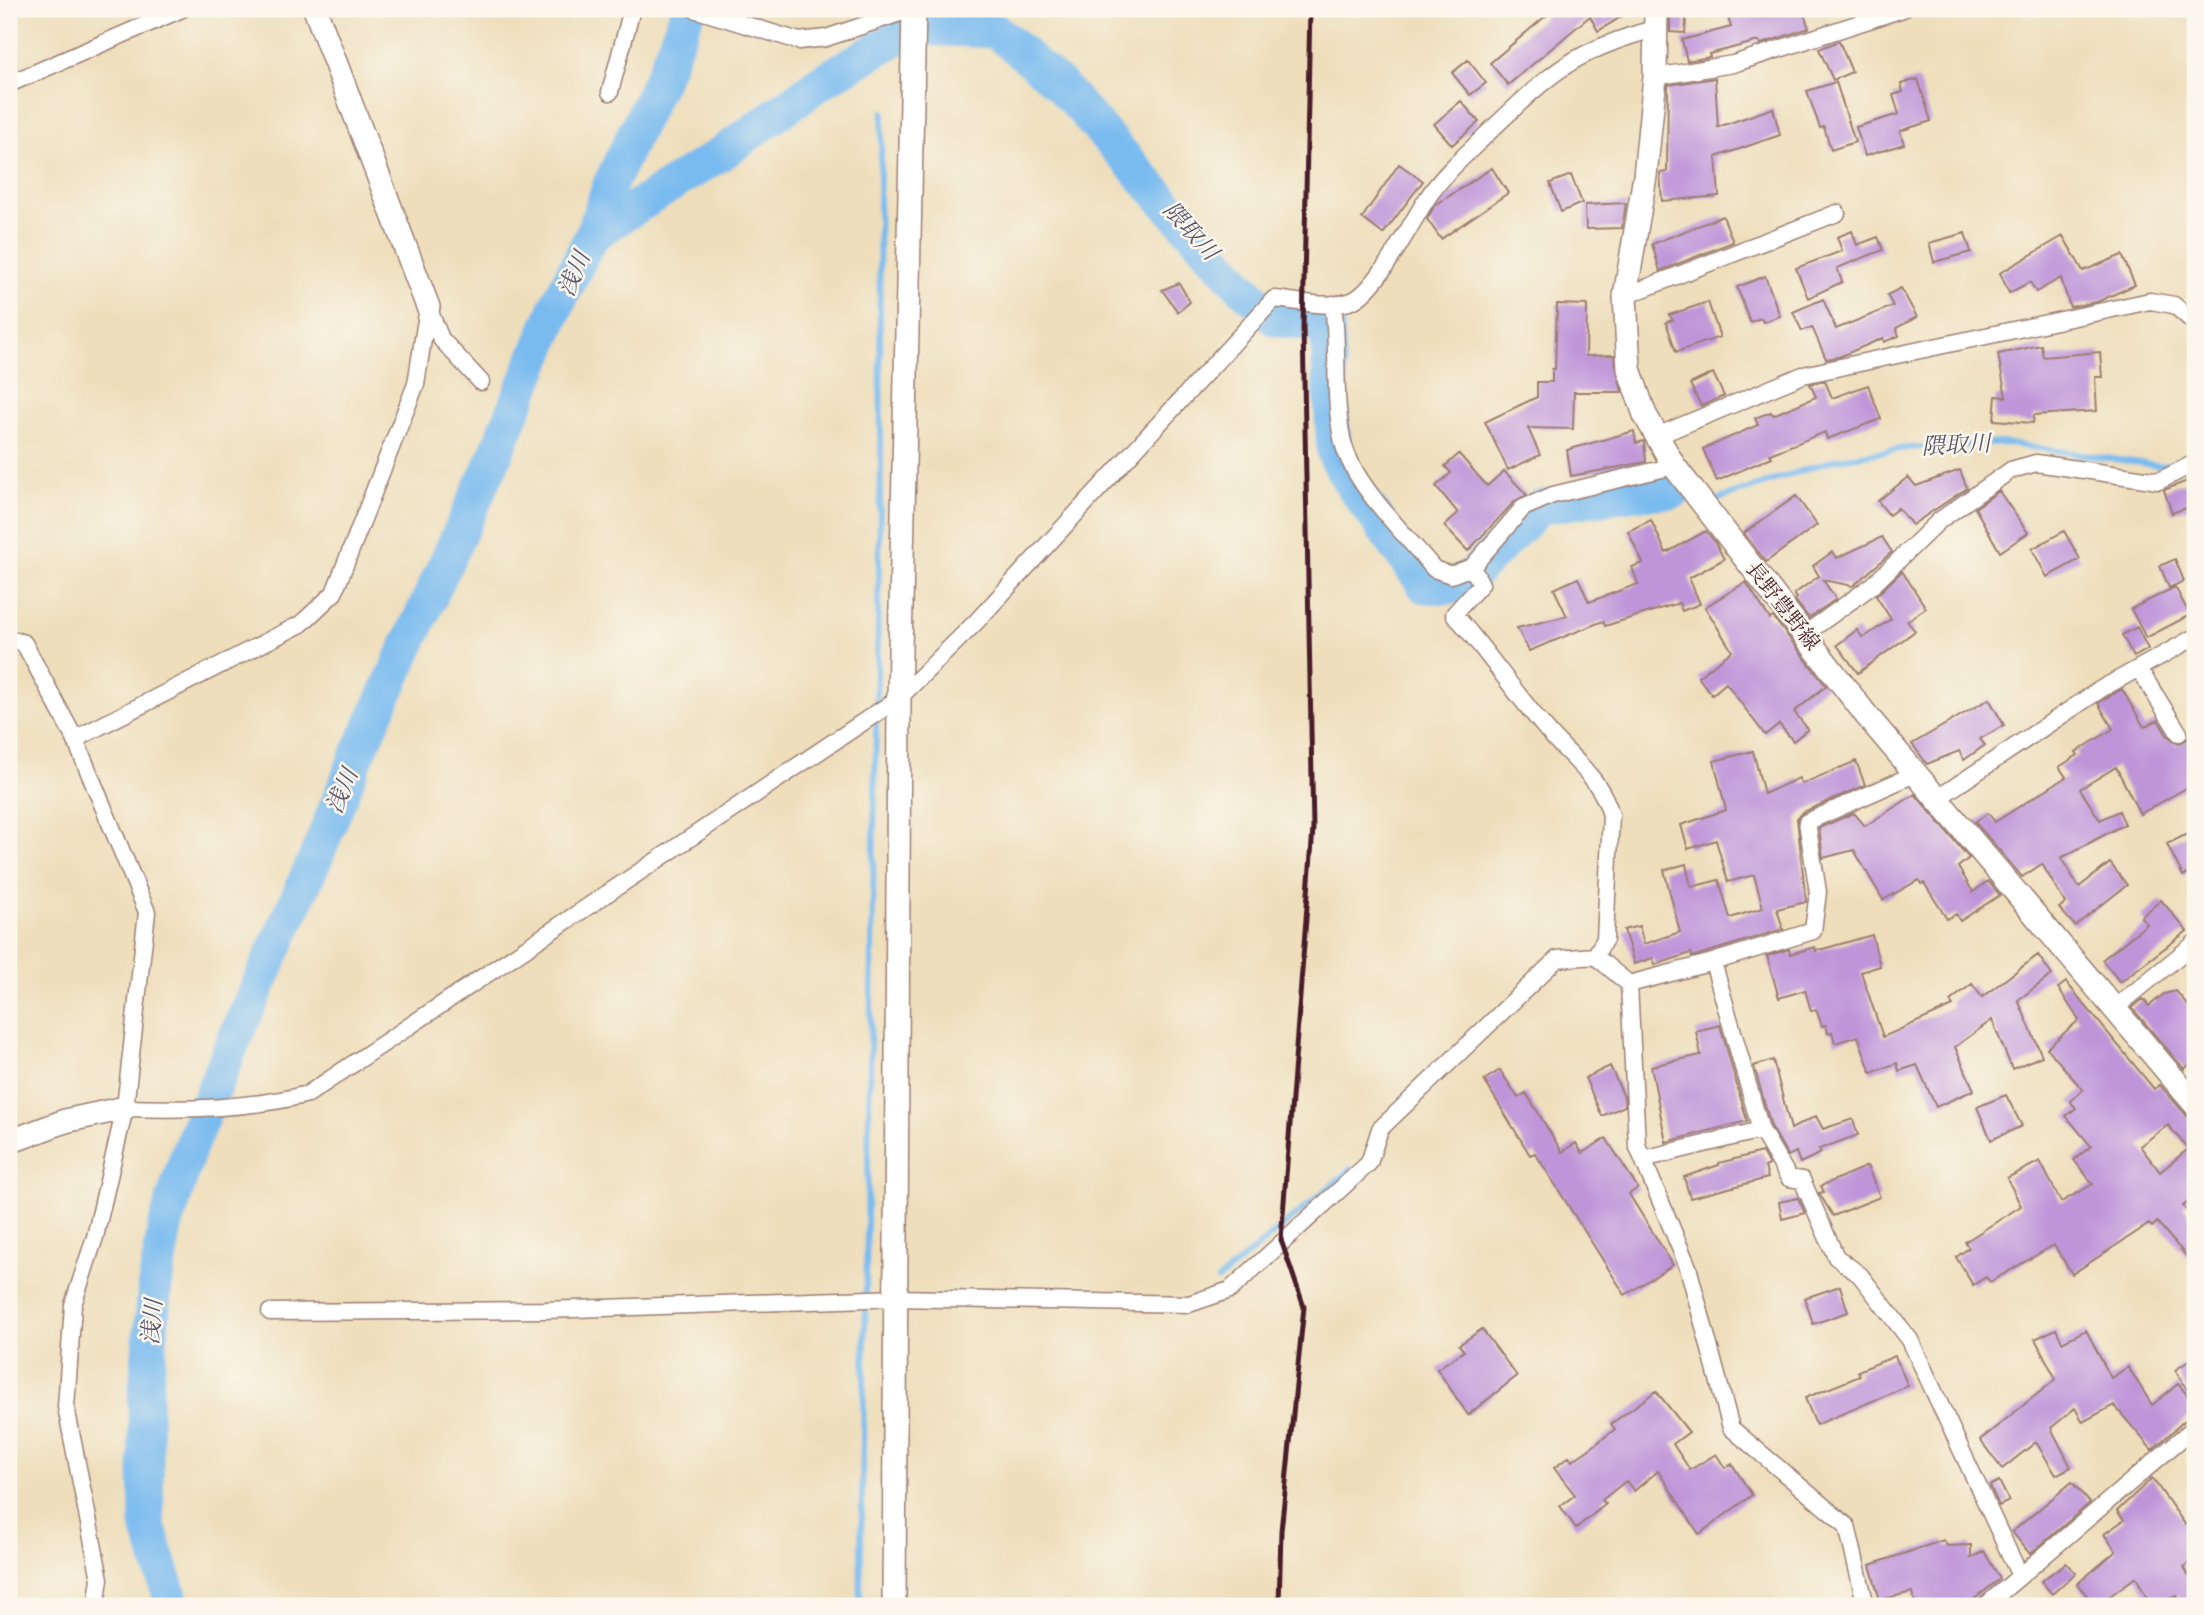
<svg xmlns="http://www.w3.org/2000/svg" width="2204" height="1615" font-family="Alegreya,'Noto Serif JP',serif">
<rect width="100%" height="100%" fill="#fbf7ec"/>
<filter id="ink" filterUnits="userSpaceOnUse"><feTurbulence type="fractalNoise" baseFrequency=".0143" numOctaves="2"/><feDisplacementMap in="SourceGraphic" scale="14" xChannelSelector="R" yChannelSelector="G"/><feConvolveMatrix kernelMatrix="1 2 1 2 8 2 1 2 1" color-interpolation-filters="sRGB"/></filter>
<filter id="wash" filterUnits="userSpaceOnUse"><feTurbulence type="fractalNoise" baseFrequency=".00686" numOctaves="4" result="noise"/><feDisplacementMap in="SourceGraphic" scale="28" xChannelSelector="R" yChannelSelector="G"/><feGaussianBlur stdDeviation="1.57" result="paint"/><feColorMatrix in="noise" values="0 0 0 0 0 0 0 0 0 0 0 0 0 0 0 0 0 1.4 0 .05"/><feComposite in="paint" operator="in"/></filter>
<g filter="url(#wash)">
<rect width="100%" height="100%" fill="#eedebb"/>
<g fill="none" stroke-linecap="round" stroke-linejoin="round">
<path stroke="#7abbef" stroke-width="6" d="M1719,499L1833,460L1906,448L2003,443L2162,466L2180,461L2195,450
M1218,1280L1351,1169
M860,1606L881,456L879,199L883,112"/>
<path stroke="#7abbef" stroke-width="35" d="M592,235L725,151L824,80L898,37L919,28L996,31L1060,85L1238,283L1275,319L1327,326L1334,453L1349,481L1425,586L1451,587L1466,581L1540,507L1636,493L1675,491
M173,1606L147,1523L145,1400L155,1284L165,1227L188,1152L230,1049L316,857L356,758L495,456L558,303L592,235L611,182L663,74L689,9"/>
</g>
<g id="blocks">
<path fill="#bf95d9" fill-rule="evenodd" d="M1554,9H1634L1598,31L1590,16L1508,85L1490,63Z
M1670,9H1687L1685,33L1670,32Z
M1735,9H1744L1746,14L1759,9H1802L1809,28L1761,44L1759,41L1709,54L1710,57L1687,61L1682,40L1731,27L1726,11Z
M1839,41L1852,72L1833,80L1819,49Z
M1468,60L1486,83L1470,95L1452,73Z
M1715,78L1718,127L1773,108L1780,135L1716,157L1719,196L1662,201L1660,173L1667,172L1668,85Z
M1918,79L1931,121L1900,131L1904,144L1865,156L1856,127L1899,114L1893,95L1903,92L1901,84Z
M1836,82L1855,142L1831,150L1824,127L1820,128L1807,91Z
M1461,101L1479,122L1452,145L1434,124Z
M1399,164L1423,181L1383,234L1362,218Z
M1492,168L1508,193L1441,239L1427,219L1434,206Z
M1571,175L1582,203L1561,212L1550,183Z
M1626,203L1622,228L1586,229L1585,205Z
M1723,216L1733,242L1660,271L1652,244Z
M1852,231L1857,245L1878,237L1883,250L1837,268L1842,282L1808,298L1796,268L1842,251L1837,237Z
M1965,233L1971,252L1934,262L1929,243Z
M2063,236L2083,271L2122,255L2135,285L2097,302L2070,307L2061,278L2036,292L2030,282L2009,293L2000,273Z
M1765,276L1780,316L1763,322L1761,318L1750,322L1737,287Z
M1179,283L1190,302L1178,312L1162,290Z
M1901,288L1917,317L1896,328L1899,336L1884,342L1883,338L1839,357L1826,359L1812,327L1802,331L1793,312L1823,299L1836,329L1893,306L1887,295Z
M1708,302L1720,337L1676,352L1666,322L1673,320L1669,315Z
M1557,304L1587,305L1586,356L1614,355L1622,392H1574L1573,429L1528,428L1540,455L1508,470L1485,422L1537,397V382H1552V369H1555Z
M2041,345L2043,357L2100,352L2102,377H2095L2097,411L2034,415L2033,423L1994,420L1996,396L2006,397L1998,354Z
M1713,373L1724,396L1701,406L1690,384Z
M1825,381L1832,398L1868,385L1881,419L1827,439L1825,432L1770,454L1772,457L1717,481L1703,449L1758,425L1755,418L1771,412L1773,415L1816,397L1810,384Z
M1634,431L1636,443L1644,441L1646,462L1571,476L1567,450Z
M1459,454L1487,486L1504,471L1527,495L1515,501L1468,551L1444,526L1458,513L1436,486L1451,473L1445,466Z
M1960,470L1967,488L1912,525L1898,508L1889,515L1878,501L1908,477L1916,486Z
M2195,478V505L2172,513L2164,490Z
M1999,491L2028,533L2000,552L1975,508Z
M1796,496L1817,525L1766,562L1744,533Z
M1651,520L1666,553L1706,531L1715,542L1724,559L1689,578L1700,604L1682,611L1679,603L1605,626L1603,621L1529,651L1517,628L1567,616L1554,589L1578,578L1589,602L1638,584L1632,567L1643,563L1628,531Z
M2064,531L2080,559L2047,577L2032,549Z
M1882,537L1892,552L1853,586L1823,580L1836,599L1809,618L1795,600L1797,598L1794,594L1819,576L1813,566L1832,552L1837,558Z
M2175,559L2184,581L2169,588L2160,566Z
M1902,571L1926,608L1907,621L1915,631L1858,673L1837,645L1857,630L1863,638L1891,619L1876,596Z
M1746,582L1770,619L1773,617L1826,686L1794,712L1808,729L1793,741L1779,724L1765,735L1726,683L1712,695L1698,677L1732,651L1705,607Z
M2175,587L2190,615L2146,638L2131,609Z
M2137,627L2148,649L2134,657L2122,635Z
M2122,689L2144,727L2158,720L2167,735L2178,744L2195,735V783L2140,814L2116,767L2080,789L2100,820L2119,811L2125,824L2061,858L2079,887L2110,863L2127,885L2075,926L2059,908L2065,903L2042,864L2022,877L1975,822L1988,813L1995,822L2066,777L2059,767L2078,755L2076,752L2113,729L2098,703Z
M1989,699L2004,725L1980,739L1985,745L1964,760L1959,751L1927,764L1912,744Z
M1753,751L1764,794L1799,778L1802,784L1856,761L1865,785L1803,812L1797,818L1806,902L1777,909L1783,929L1692,957L1691,953L1655,965L1653,958L1634,964L1624,930L1639,926L1644,944L1680,932L1664,870L1686,864L1691,887L1719,880L1730,918L1763,908L1754,875L1728,882L1716,840L1688,849L1681,825L1726,810L1714,761Z
M1915,794L1969,858L1958,867L1973,892L1988,881L2000,895L1960,921L1956,914L1947,919L1924,883L1921,884L1919,880L1883,900L1854,850L1823,858L1819,828L1854,813L1865,826Z
M2195,830V870L2183,876L2167,844Z
M2161,900L2187,931L2120,982L2102,960L2147,924L2141,917Z
M1872,935L1880,966L1861,972L1883,1037L1953,1006L1950,1001L1972,984L1982,997L2038,955L2052,975L2018,1000L2042,1056L2012,1069L1992,1020L1955,1047L1974,1090L1936,1107L1917,1065L1899,1071L1897,1063L1871,1073L1858,1036L1835,1043L1832,1032L1828,1033L1826,1025L1822,1026L1816,1009L1811,1011L1805,990L1779,998L1767,956L1789,949L1790,954L1815,947L1816,951Z
M2066,982L2154,1089L2160,1085L2195,1125V1197L2183,1206L2195,1220V1266L2157,1222L2152,1227L2149,1224L2072,1274L2054,1245L1990,1282L1986,1277L1973,1285L1956,1257L1969,1248L1965,1242L2021,1206L2007,1178L2040,1161L2061,1202L2093,1184L2074,1160L2091,1146L2066,1116L2076,1108L2070,1101L2083,1090L2047,1048L2079,1020L2058,988ZM2168,1125L2188,1149L2160,1172L2140,1146Z
M2176,991L2195,1014V1060L2184,1069L2132,1008L2143,999L2149,1006L2164,994Z
M1720,1025L1747,1121L1666,1142L1651,1066L1701,1055L1696,1031Z
M1773,1060L1791,1129L1816,1116L1823,1129L1853,1119L1858,1135L1819,1149L1821,1153L1800,1163L1796,1152L1788,1156L1771,1126L1754,1066Z
M1610,1066L1624,1097L1625,1106L1602,1116L1585,1078Z
M1500,1070L1518,1098L1526,1093L1562,1152L1576,1143L1582,1153L1606,1138L1638,1188L1629,1194L1673,1265L1625,1295L1535,1153L1530,1155L1484,1080Z
M2006,1095L2022,1126L1991,1140L1977,1107Z
M1762,1152L1769,1165L1765,1167L1768,1178L1690,1198L1684,1177L1719,1165V1163Z
M1867,1166L1880,1197L1833,1216L1819,1193L1824,1192L1821,1186Z
M1798,1198L1805,1213L1782,1219L1779,1202Z
M1840,1286L1848,1312L1813,1324L1805,1298Z
M1482,1329L1517,1376L1468,1415L1437,1369L1464,1351L1459,1345Z
M2056,1329L2062,1342L2086,1330L2111,1378L2128,1367L2152,1405L2178,1384L2195,1404V1411L2152,1450L2114,1405L2083,1422L2075,1408L2051,1428L2071,1467L2056,1475L2036,1442L2002,1469L1980,1440L2056,1379L2035,1339Z
M1895,1356L1908,1386L1816,1425L1805,1398L1860,1376L1858,1371Z
M2195,1357V1402L2175,1370Z
M1656,1391L1689,1432L1673,1444L1690,1470L1716,1454L1725,1468L1732,1464L1752,1495L1699,1534L1658,1471L1634,1491L1626,1481L1602,1500L1606,1504L1576,1528L1560,1506L1575,1495L1554,1468L1569,1457L1572,1461L1591,1448L1615,1429L1611,1424Z
M2152,1478L2185,1524L2195,1517V1559L2184,1567L2195,1586V1606H2183L2177,1596L2151,1606L2136,1577L2096,1606L2077,1584L2116,1551L2104,1534L2124,1520L2117,1511Z
M1999,1481L2009,1501L1999,1506L1990,1486Z
M2072,1482L2090,1503L2030,1554L2012,1532Z
M1944,1540L1947,1546L1971,1545V1558L1984,1551L2000,1579L1965,1606H1916L1912,1592L1880,1600L1870,1565Z
M2066,1563L2076,1573L2052,1594L2041,1581Z"/>
</g>
</g>
<g filter="url(#ink)">
<use href="#blocks" fill-opacity="0" stroke="#9c7e73" stroke-width="2"/>
<g fill="none" stroke-linecap="round" stroke-linejoin="round">
<defs>
<path id="street" d="M694,9L799,41L826,38L912,9
M1655,77L1733,64L1903,9
M9,84L182,9
M610,92L632,9
M1625,296L1837,213
M1333,304C1339,348 1333,394 1342,438C1351,484 1405,533 1434,569L1451,575L1472,567L1481,584L1454,614C1487,651 1514,692 1546,729C1570,758 1601,777 1611,815L1605,939L1595,956
M428,307L441,339L481,382
M1657,436L1803,375L2150,301L2174,305L2195,323
M1472,567L1523,508L1553,495L1674,466
M1805,634L1873,585L1940,520L2011,470L2036,463L2159,481L2195,463
M9,639L24,643L75,739L147,912L125,1108L95,1237L73,1305L66,1407L100,1579L96,1606
M2139,669L2179,733
M75,739L301,624L334,593L416,384L428,307
M1938,798L2101,689L2195,637
M1713,962L1813,931L1818,892L1807,822L1917,773
M1629,984L1713,962L1761,1130
M2115,1008L2195,943
M125,1108C185,1110 250,1109 308,1094L899,698L976,622L1274,299C1298,301 1332,310 1354,300C1379,287 1412,221 1428,197C1444,173 1470,151 1490,131C1550,74 1572,51 1654,29
M1643,1159L1761,1130L1789,1178L1802,1180L1836,1257L1860,1275L1910,1340L2020,1576
M270,1312L545,1310L898,1298L1189,1304L1230,1290L1369,1163L1380,1129L1557,959L1595,956L1629,984L1637,1145L1688,1267L1731,1428L1847,1526L1866,1606
M1985,1606L2195,1427"/>
<path id="secondary" d="M315,9L428,307
M1656,9L1655,77L1645,176L1625,296L1629,369L1645,415L1674,466L1867,716L2195,1104
M9,1142L65,1121L125,1108
M894,1606L899,698L914,9"/>
</defs>
<use href="#street" stroke="#9c7e73" stroke-width="19"/>
<use href="#secondary" stroke="#9c7e73" stroke-width="26"/>
<use href="#street" stroke="#fff" stroke-width="16"/>
<use href="#secondary" stroke="#fff" stroke-width="23"/>
<path stroke="#4a1f2b" stroke-width="5" d="M1279,1606L1281,1531L1304,1307L1281,1240L1313,829L1303,328L1310,9"/>
</g>
</g>
<g text-anchor="middle" dominant-baseline="central" stroke-width="5" stroke-linejoin="round" paint-order="stroke">
<g font-size="21" fill="#4a1f2b" stroke="#fbf7ec">
<text transform="translate(1783 606) rotate(52)">長野豊野線</text>
</g>
<g font-size="23" font-style="italic" fill="#5b5670" stroke="#fbf7ec">
<text transform="translate(1191 231) rotate(48)">隈取川</text>
<text transform="translate(574 274) rotate(-67)">浅川</text>
<text transform="translate(1956 445) rotate(-3)">隈取川</text>
<text transform="translate(342 791) rotate(-67)">浅川</text>
<text transform="translate(152 1322) rotate(-85)">浅川</text>
</g>
</g>
<rect width="2204" height="1615" fill="none" stroke="#fbf7ec" stroke-width="35"/>
</svg>
